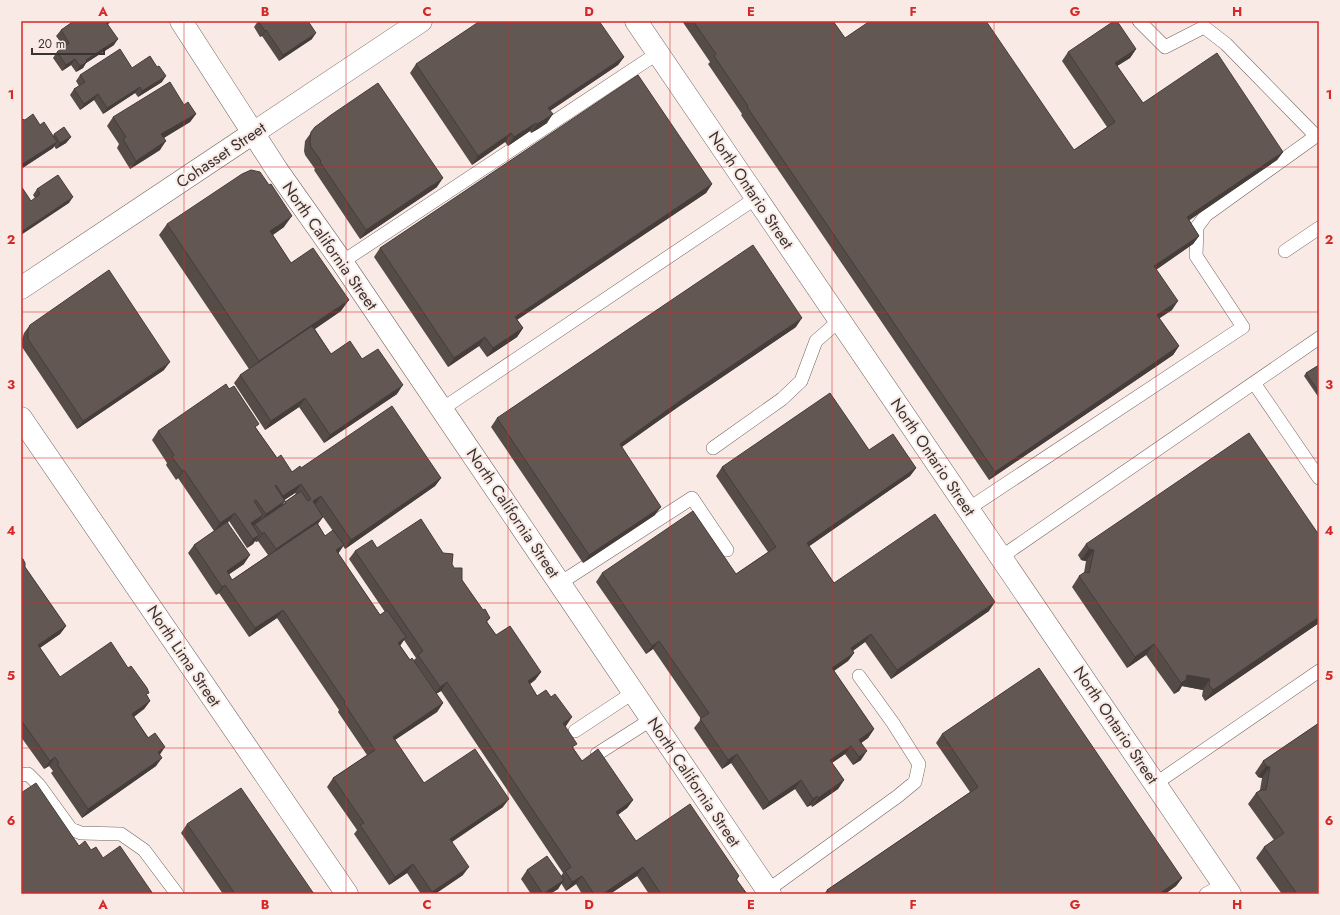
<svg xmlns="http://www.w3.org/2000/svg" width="1340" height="915" font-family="Jost,sans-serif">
<rect width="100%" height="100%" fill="#f9eae5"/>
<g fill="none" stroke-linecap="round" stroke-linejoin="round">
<defs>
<path id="lane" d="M1285,251L1319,228
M342,262L658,53
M1254,383L1319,478
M442,409L756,198
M713,448L782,399L801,381L816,341L840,320
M968,509L1243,327L1196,256L1197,227L1206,215L1316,136L1226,44L1204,27L1165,47L1139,21
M1001,557L1319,338
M560,583L692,498L727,550
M575,731L634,692
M597,754L652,719
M21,775L28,774L39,785L71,829L81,833L121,834L144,850L177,894
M1155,784L1319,671
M768,890L898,796L915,782L919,764L893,723L859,676
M1206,894L1224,884"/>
<path id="street" d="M181,21L277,170L342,262L770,894
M636,21L1230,894
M21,418L347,894"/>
<path id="secondary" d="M21,288L421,21"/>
</defs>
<use href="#lane" stroke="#70635f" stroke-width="14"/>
<use href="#street" stroke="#70635f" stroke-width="23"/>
<use href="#secondary" stroke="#70635f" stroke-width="23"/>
<use href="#lane" stroke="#fff" stroke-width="13"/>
<use href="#street" stroke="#fff" stroke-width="22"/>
<use href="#secondary" stroke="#fff" stroke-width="22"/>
</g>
<path fill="#554b47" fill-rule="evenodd" d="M74,21H112L108,24L114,45L86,63L83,68L76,72L71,65L62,71L53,58L57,52L64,47L56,36L61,30Z
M258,21L312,39L279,61L262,36L260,37L254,27Z
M682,21H833L845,38L1074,150L1107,127L1062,61L1068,52L1136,49L1130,58L1117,66L1143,103L1283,152L1277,160L1189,220L1199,236L1193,244L1156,270L1172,310L1159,318L1179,346L1173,355L989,480L741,115L742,114L708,64L710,62Z
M624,57L618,65L550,111L547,123L538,129L531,133L530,131L508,146L505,142L472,165L410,73L416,64Z
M132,68L162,82L138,97L135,93L103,114L94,100L80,110L70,95L74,89L79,86L76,81L80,75Z
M184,105L196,114L190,122L164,138L160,150L130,169L117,148L119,144L107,126L113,117Z
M21,119L40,125L53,136L54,134L71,137L66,143L56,149L54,146L53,148L21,169Z
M315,127L437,187L360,239L314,170L315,169L305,155L304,151L305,141Z
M712,184L706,193L517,320L523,328L517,337L487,357L479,346L448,367L374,257L380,248Z
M37,189L69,203L31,201L35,198L33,195Z
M167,224L284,227L273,235L291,263L341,311L315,329L331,354L362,359L397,394L324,443L299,407L265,430L234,383L240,375L249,369L159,235Z
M30,325L164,370L77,429L22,347V339L24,333Z
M796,327L678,407L622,447L655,515L583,563L491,427L497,418Z
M1319,365V398L1304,376L1306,373Z
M229,389L277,458L292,472L301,468L441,478L435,486L345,549L343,546L338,553L380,615L385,612L349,559L355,551L377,548L443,553L483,610L490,618L487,622L496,635L541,672L535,680L530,684L537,696L565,726L574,749L582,761L633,800L627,808L618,815L636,841L739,876L737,880L747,894H649L637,876L610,894H582L576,884L566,891L561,883L558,889L550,894H531L521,879L527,870L561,876L563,873L441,691L436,694L443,703L437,712L395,740L424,783L503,807L452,842L463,875L435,894H421L407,873L389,885L354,834L357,830L327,787L333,778L367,755L338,712L339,710L277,618L249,637L219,593L216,595L188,553L194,545L214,531L178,478L176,480L166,465L167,463L152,440L158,431ZM295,493L296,494L285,502L281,507L285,501L284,500ZM323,517L333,531L325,536L318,524ZM229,521L247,548L253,544L255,541L256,542L258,541L268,555L232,580L229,574L244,564L228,523ZM404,640L416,658L414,660H410L400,645Z
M869,450L916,468L910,476L809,546L834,583L989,611L891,679L865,642L853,651L854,653L848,661L834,671L874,729L868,738L861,743V760L853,765L845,754L832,763L844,780L838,789L812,807L811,805L807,807L795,789L763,810L731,763L722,769L694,728L701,719L653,649L646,654L596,582L602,573L736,574L768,552L716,476L722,467Z
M1086,544L1319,623L1205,701L1202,696L1203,690L1182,686L1179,691L1174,694L1146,655L1127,668L1072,587L1079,576L1084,573L1086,561L1081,560L1078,555Z
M21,558L25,567L66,626L60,634L40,648L60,677L147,695L150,701L144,709L134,717L160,754L156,766L82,818L51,773L53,771L49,766L44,769L21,737Z
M1319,723V894H1282L1256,858L1264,847L1274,840L1248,804L1256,793L1260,790L1262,778L1258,777L1255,773L1263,761Z
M942,734L1182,878L1176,886L1165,894H824L827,890L970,792L936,743Z
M187,824L314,894H223L181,833Z"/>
<path fill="#453d3a" d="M108,21H112L102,28L106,22Z
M266,30L262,36L260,37L265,31Z
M316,33L312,39L279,61L283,55Z
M118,39L114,45L86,63L83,68L76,72L80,66L86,60Z
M1136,49L1130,58L1109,71L1115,63Z
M624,57L618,65L542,116L548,108Z
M75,59L71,65L62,71L66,65Z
M166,76L162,82L138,97L142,91Z
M140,87L135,93L103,114L107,108Z
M98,94L94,100L80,110L84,104Z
M196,114L190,122L155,143L161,134Z
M553,114L547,123L538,129L531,133L537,124Z
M536,123L530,131L508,146L514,137Z
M511,133L505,142L472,165L478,156Z
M71,137L66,143L56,149L60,143Z
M166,141L160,150L130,169L136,161Z
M57,142L53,148L21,169V165Z
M1283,152L1277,160L1181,226L1187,217Z
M443,178L437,187L360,239L366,230Z
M712,184L706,193L509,325L515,317Z
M73,197L69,203L21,235V232Z
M292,216L284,227L262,242L270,231Z
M1199,236L1193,244L1148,275L1154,266Z
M349,300L341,311L251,372L259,361Z
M1178,301L1172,310L1151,324L1157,315Z
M802,318L796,327L678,407L614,452L620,444L684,398Z
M523,328L517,337L487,357L493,348Z
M485,337L479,346L448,367L454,358Z
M1179,346L1173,355L989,480L995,472Z
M170,362L164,370L77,429L83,421Z
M403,385L397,394L324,443L330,435Z
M305,398L299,407L265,430L271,421Z
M916,468L910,476L801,552L807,543Z
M184,470L178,478L176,480L182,471Z
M441,478L435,486L345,549L351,540Z
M301,484L295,493L277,505L283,496Z
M321,496L315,505L313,501Z
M285,501L279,510L260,522L266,514Z
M661,507L655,515L583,563L589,555Z
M235,513L229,521L214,531L220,523Z
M263,515L257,524H255L254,526L247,530L251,523Z
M323,517L317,525L270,558L276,549Z
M264,532L258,541L256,542L262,534Z
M259,535L253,544L247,548L253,539Z
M344,545L338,554L336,550Z
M1089,549L1094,550L1086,561L1081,560Z
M250,555L244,564L221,580L227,571Z
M225,585L219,593L216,595L222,587Z
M995,602L989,611L891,679L897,670Z
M283,610L277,618L249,637L255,628Z
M1319,617V623L1205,701L1213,690Z
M66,626L60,634L32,653L38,645Z
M871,634L865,642L845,656L851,648Z
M406,637L400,646L398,643Z
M659,641L653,649L646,654L652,646Z
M1154,644L1146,655L1127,668L1135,657Z
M854,653L848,661L826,676L832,668Z
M541,672L535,680L522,690L528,681Z
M1187,675L1210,679L1203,690L1182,686L1179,691L1174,694Z
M447,682L441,691L434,695L440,687Z
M150,701L144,709L126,722L132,714Z
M443,703L437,712L387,745L393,737Z
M572,717L566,726L557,732L563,723Z
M874,729L868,738L853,749L859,740Z
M851,746L845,754L824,768L830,760Z
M165,747L159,756L158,752Z
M867,751L861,760L853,765L859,757Z
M737,754L731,763L722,769L728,760Z
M55,757L49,766L44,769L50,761Z
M162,758L156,766L82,818L88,809Z
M1266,766L1270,767L1262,778L1258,777Z
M801,780L795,789L763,810L769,802Z
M844,780L838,789L812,807L818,798Z
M817,796L811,805L807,807L813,799Z
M509,799L503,807L444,847L450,839Z
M633,800L627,808L610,820L616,812Z
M413,864L407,873L389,885L395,877Z
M469,867L463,875L435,894H430L432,892Z
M643,867L637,876L610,894H603Z
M582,876L576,884L566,891L572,882Z
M1182,878L1176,886L1165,894H1159Z
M564,880L558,889L550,894H544Z"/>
<path fill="#635753" stroke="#453d3a" d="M74,21H108L106,22L118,39L86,60L87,62L80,66L75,59L66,65L57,52L69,43L61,30Z
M258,21H308L316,33L283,55L266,30L265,31Z
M480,21H599L624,57L548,108L553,114L544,120L537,124L536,123L514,137L511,133L478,156L416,64Z
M693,21H833L845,38L870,21H986L1074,150L1115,122L1068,52L1114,21H1117L1136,49L1115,63L1143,103L1217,53L1283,152L1187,217L1199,236L1154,266L1178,301L1157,315L1179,346L995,472L747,107L748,106L714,56L716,54Z
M120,49L132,68L150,56L157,67L159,66L166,76L142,91L140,87L107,108L98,94L84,104L74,89L85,82L80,75Z
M638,75L712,184L515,317L523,328L493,348L485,337L454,358L380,248Z
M170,82L184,105L188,102L196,114L161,134L166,141L136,161L123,139L126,137L113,117Z
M378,83L443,178L366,230L320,162L321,161L311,147L310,142L311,132L315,127L331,115Z
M33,114L40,125L44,122L57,142L21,165V119L25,120Z
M64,127L71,137L60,143L54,134Z
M251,170L260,172L269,185L271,184L292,216L270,231L291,263L313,248L349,300L259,361L167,224L242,174Z
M58,175L73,197L21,232V186L31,201L40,194L37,189Z
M753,245L802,318L684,398L620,444L661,507L589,555L497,418Z
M109,270L170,362L83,421L28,339V330L30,325Z
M312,326L331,354L350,341L362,359L378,349L403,385L330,435L305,398L271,421L240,375Z
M1319,365V392L1306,373Z
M226,384L229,389L234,386L259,424L255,427L277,458L281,455L292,472L300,466L301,468L392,406L441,478L351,540L321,496L313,501L323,517L276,549L264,532L262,534L255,524L286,503L285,502L301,491L308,501L311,499L301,484L283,496L276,485L275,486L285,501L266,514L256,500L254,501L263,515L251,523L259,535L253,539L235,513L220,523L184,470L182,471L172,457L174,455L158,431Z
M830,393L869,450L893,434L916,468L807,543L834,583L935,514L995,602L897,670L871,634L851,648L854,653L832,668L874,729L859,740L867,751L859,757L851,746L830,760L844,780L818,798L817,796L813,799L801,780L769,802L737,754L728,760L700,719L709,713L659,641L652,646L602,573L693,511L736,574L776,547L722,467Z
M1249,433L1319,535V617L1213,690L1209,685L1210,679L1187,675L1186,680L1181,683L1154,644L1135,657L1079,576L1085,572L1089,573L1094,550L1089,549L1086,544Z
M421,519L443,553L453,554L452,564L454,568H462V580L483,610L485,609L490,618L486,621L496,635L510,626L541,672L528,681L537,696L546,690L551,697L555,694L572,717L563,723L577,744L572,747L582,761L598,749L633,800L616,812L636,841L690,804L739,876L736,879L747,894H661L643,867L603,894H594L582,876L572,882L565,871L571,867L447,682L440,687L418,655L423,651L355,551L372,540L377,548Z
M227,522L250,555L227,571L232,580L317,523L325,536L333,530L344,545L336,550L380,615L387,610L406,637L398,643L410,660L412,658L443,703L393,737L424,783L475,749L509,799L450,839L469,867L432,892L413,864L395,877L360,825L364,823L333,778L375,750L344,703L345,702L283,610L255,628L225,585L222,587L194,545Z
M21,558L23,559L25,563V567L66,626L38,645L60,677L111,642L128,668L131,666L134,670L147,688L149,693L146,694L150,701L132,714L148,738L155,733L165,747L158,752L162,758L88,809L57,764L59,763L55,757L50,761L21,720Z
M1039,668L1182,878L1159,894H830L827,890L978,787L942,734Z
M1319,723V894H1297L1264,847L1284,833L1256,793L1261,790H1266L1270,767L1266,766L1263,761Z
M36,783L79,846L85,841L91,850L96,847L103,858L120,846L153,894H21V793Z
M241,788L314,894H235L187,824Z
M547,856L564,880L543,894L527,870Z"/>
<path fill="none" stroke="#d62828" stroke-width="1" stroke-opacity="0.55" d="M184,21V894M346,21V894M508,21V894M670,21V894M832,21V894M994,21V894M1156,21V894M21,167H1319M21,312H1319M21,458H1319M21,603H1319M21,748H1319"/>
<g text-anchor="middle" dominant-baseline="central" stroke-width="4" stroke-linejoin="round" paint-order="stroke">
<g font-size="16" fill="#393432" stroke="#f9eae5">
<text transform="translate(221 155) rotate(-34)">Cohasset Street</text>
<text transform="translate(751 190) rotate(56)">North Ontario Street</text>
<text transform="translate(330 246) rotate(55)">North California Street</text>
<text transform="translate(933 457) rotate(56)">North Ontario Street</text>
<text transform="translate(513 513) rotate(56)">North California Street</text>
<text transform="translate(184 656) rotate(56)">North Lima Street</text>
<text transform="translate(1116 725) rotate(56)">North Ontario Street</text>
<text transform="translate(694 782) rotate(56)">North California Street</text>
</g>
</g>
<rect width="1340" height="915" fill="none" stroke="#f9eae5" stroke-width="44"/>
<path d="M32 48v6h72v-6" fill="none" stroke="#393432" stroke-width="2"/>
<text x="38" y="48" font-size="12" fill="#393432" stroke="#f9eae5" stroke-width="3" paint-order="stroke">20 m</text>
<rect x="22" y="22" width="1296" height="871" fill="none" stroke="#d62828" stroke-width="1.5"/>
<g font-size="13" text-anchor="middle" font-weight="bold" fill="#d62828">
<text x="103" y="16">A</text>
<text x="265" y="16">B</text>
<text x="427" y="16">C</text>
<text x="589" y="16">D</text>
<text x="751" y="16">E</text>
<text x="913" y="16">F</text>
<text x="1075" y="16">G</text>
<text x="1237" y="16">H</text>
<text x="11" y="99">1</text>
<text x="1329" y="99">1</text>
<text x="11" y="244">2</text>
<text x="1329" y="244">2</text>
<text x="11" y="389">3</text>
<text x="1329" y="389">3</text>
<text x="11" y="535">4</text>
<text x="1329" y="535">4</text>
<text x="11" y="680">5</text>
<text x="1329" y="680">5</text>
<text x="11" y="825">6</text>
<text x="1329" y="825">6</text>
<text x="103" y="909">A</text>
<text x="265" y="909">B</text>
<text x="427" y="909">C</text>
<text x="589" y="909">D</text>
<text x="751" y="909">E</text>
<text x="913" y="909">F</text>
<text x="1075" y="909">G</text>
<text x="1237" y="909">H</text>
</g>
</svg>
